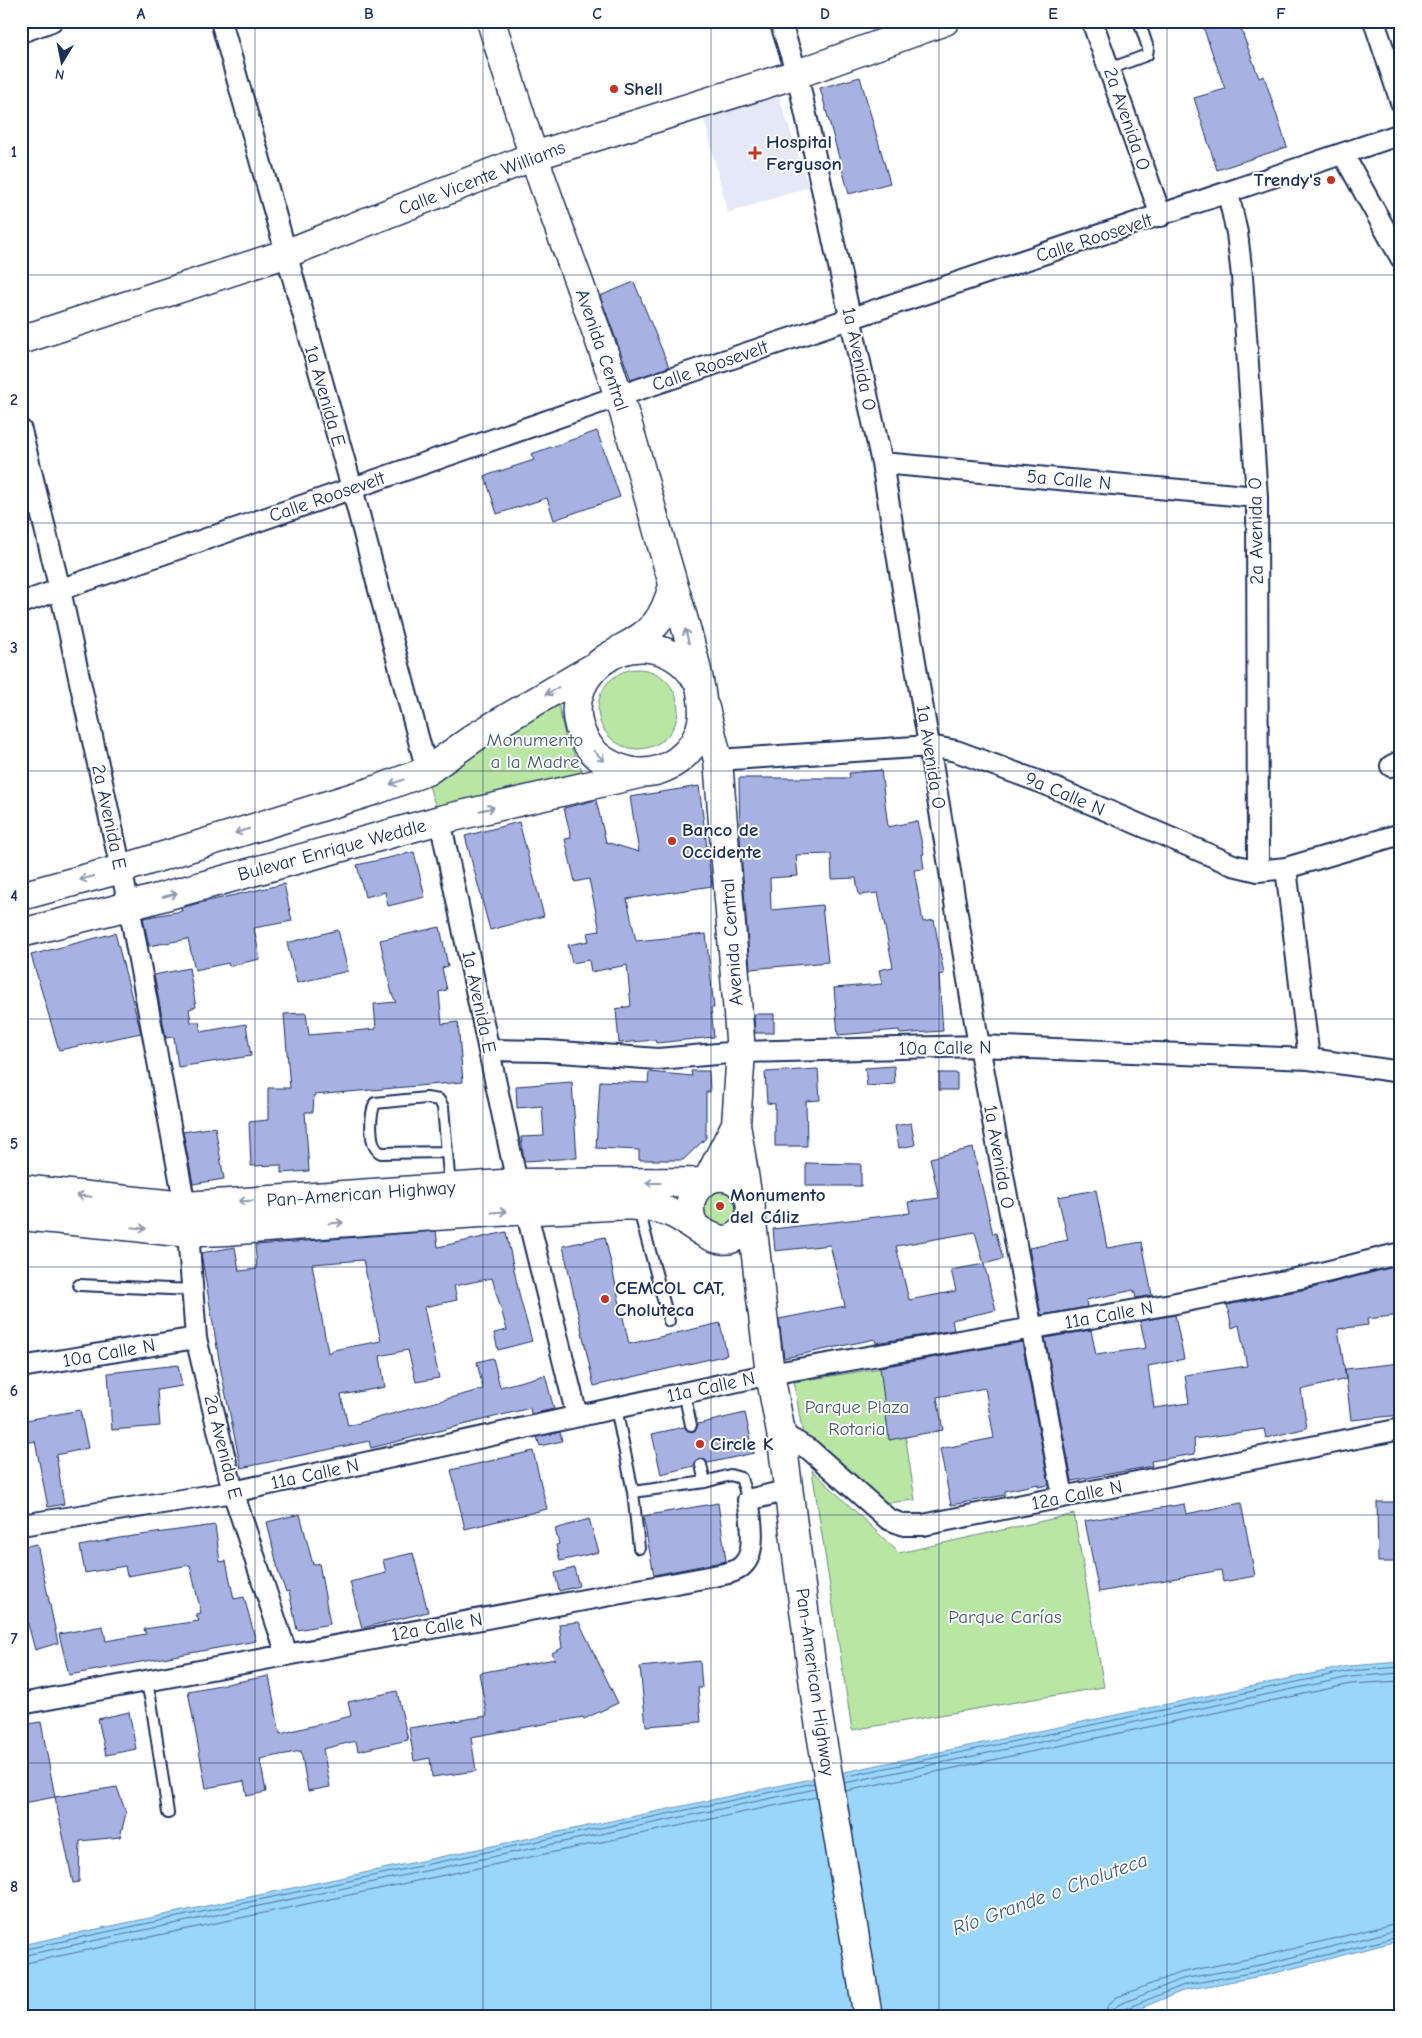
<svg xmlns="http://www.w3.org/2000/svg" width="1422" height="2038" font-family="'Comic Neue',sans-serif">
<rect width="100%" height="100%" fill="#fff"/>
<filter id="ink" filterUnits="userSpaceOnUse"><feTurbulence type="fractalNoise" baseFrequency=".02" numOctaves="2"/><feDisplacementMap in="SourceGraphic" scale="10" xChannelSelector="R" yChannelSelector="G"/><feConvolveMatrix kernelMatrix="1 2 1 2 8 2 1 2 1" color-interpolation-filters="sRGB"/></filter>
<g filter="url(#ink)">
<path fill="#e5e8f6" d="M778,94L809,187L728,213L704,119Z"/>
<path fill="#bae6a4" stroke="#6a8a81" d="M598 709a40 40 0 1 1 80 0a40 40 0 1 1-80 0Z
M557,697L565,736L584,774L437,811L427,780Z
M712,1184L743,1201L731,1228H708L696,1200Z
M895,1366L915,1500L886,1503L813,1441L804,1442L794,1382Z
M812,1470L899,1553L1074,1514L1104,1687L852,1730Z"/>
<path fill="#99d6fa" stroke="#6793bc" d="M1401,1662V1940L1267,1975L1185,1990L1119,2017H21V1945L1349,1666Z"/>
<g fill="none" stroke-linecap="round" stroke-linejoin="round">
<path stroke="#4d729c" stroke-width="1" d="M843,1777L1349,1671L1401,1667
M845,1783L1350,1677L1401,1673
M846,1791L1351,1684L1401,1681
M21,1950L814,1783
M21,1956L815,1789
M21,1964L816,1797
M1105,2017L1107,2007L1115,1998L1179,1973L1263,1956L1401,1922
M1112,2017L1113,2010L1118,2005L1182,1979L1265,1964L1401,1929
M1119,2017L1122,2010L1184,1985L1266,1970L1401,1936"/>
</g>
<path fill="#a8b2e2" stroke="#1b2f5e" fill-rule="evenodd" d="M1201,21H1238L1259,78L1264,76L1287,147L1217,170L1194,98L1225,89Z
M860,77L890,183L849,194L820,88Z
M634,282L669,367L631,380L600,296Z
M597,431L620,497L554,520L547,498L497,514L485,476L534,460L531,454Z
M881,770L888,827L917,821L924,854H922L924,869L914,870L923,922L934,920L944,974L939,975L943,1031L900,1034L899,1030L838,1035L834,988L882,984L879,970L893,967L878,893L859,895L856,878L832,879L831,854L796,855L798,876L770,878L771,910L822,905L828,962L750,969L740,838L739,778H850L849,773Z
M699,786L712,886L627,899L636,941L706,934L714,1008H711L714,1037L656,1043L655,1040L619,1043L616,1009L631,1006L627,965L591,972L589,960L572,963L568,945L589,941L587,933L600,931L589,879L575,882L565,839L571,838L564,808L596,800L606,842L639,852L630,797Z
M519,822L544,916L490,930L465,836Z
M414,852L425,897L388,906L385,892L365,897L357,865Z
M284,884L292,921L254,928L260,959L229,966L228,963L195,970L188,939L149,946L143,918L182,911L181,908L199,903Z
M440,927L448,966L442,968L447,990L439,992L442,1024L458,1022L463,1082L314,1095L313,1112H305L309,1171L281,1173V1165L251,1166L249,1122L268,1120V1088H290L284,1014L306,1013L309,1035L376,1029L374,1004L396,1002L392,994L380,940Z
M338,930L348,971L297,983L287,943Z
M115,933L141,1033L59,1050L31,955Z
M189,968L196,1007L189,1009L191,1022H199L201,1032L246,1024L251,1056L178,1067L174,1037L166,1038L154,975Z
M754,1014H774V1033H755Z
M894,1066L895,1084L867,1086L865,1068Z
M818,1069L820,1100L806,1101L807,1146H775V1104L767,1103L765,1072Z
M691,1071H709L710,1092H706V1138L683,1160H639V1150L596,1148L600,1081L648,1083L649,1072L692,1076Z
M939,1073H957V1090H939Z
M572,1082L577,1158L524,1161L521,1137L544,1136L542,1106L517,1108L516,1086Z
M911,1123L915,1145L899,1148L895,1126Z
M215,1127L224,1179L193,1184L183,1132Z
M973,1148L993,1234L996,1233L1003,1259L984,1264L996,1310L952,1320L954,1330L876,1343L875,1339L784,1358L779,1319L845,1306L830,1245L775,1251L773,1229L910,1213L908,1202L939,1198L930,1158ZM975,1232L984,1264L951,1270L956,1291L909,1300L896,1246Z
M806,1163L861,1164V1186H806Z
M1096,1190L1107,1248L1142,1242L1152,1295L1136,1298L1134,1290L1086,1300L1087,1307L1041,1315L1029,1248L1068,1240L1058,1197Z
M436,1231L438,1247L506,1232L520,1298L532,1341L498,1350L494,1333L507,1330L492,1278L454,1286L457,1300L424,1307L439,1378L416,1382L408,1350L380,1356L385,1387L341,1395L348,1426L483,1389L477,1362L493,1358L500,1387L545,1375L554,1409L531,1414L530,1408L371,1448L369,1441L241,1468L221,1371L201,1253L235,1247L239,1271L257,1269L255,1245ZM363,1260L381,1341L333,1350L328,1353L312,1264Z
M605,1237L629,1344L720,1323L727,1355L594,1386L563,1246Z
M1401,1265V1315L1367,1319L1368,1325L1338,1329L1346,1379L1301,1390L1307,1428L1266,1438L1264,1429L1194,1439L1195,1454L1151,1461L1152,1466L1072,1481L1045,1338L1091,1330L1096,1355L1146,1348L1140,1321L1175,1315L1184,1359L1148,1366L1154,1408L1189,1403L1185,1375L1247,1366L1239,1325L1232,1328L1227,1305L1312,1288Z
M1022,1342L1049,1485L1038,1487V1484L1005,1491V1495L951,1505L940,1449L994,1438L985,1388L937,1397L943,1430L889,1440L880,1367Z
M1401,1363V1415L1351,1420L1345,1369Z
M178,1365L182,1386L157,1390L160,1426L112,1430L108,1373Z
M80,1410L88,1448L56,1455L64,1504L48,1507L35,1441L21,1444V1421Z
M745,1413L754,1453L708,1463L703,1459L699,1458L694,1466L661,1474L652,1434L684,1427L692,1432L696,1430L698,1424Z
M560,1432L562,1441L540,1446L537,1437Z
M533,1451L547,1509L465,1529L451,1470Z
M1377,1502H1401V1562H1378Z
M718,1503L726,1561L654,1575L643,1516Z
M1241,1503L1255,1576L1223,1582L1221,1570L1099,1592L1085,1521L1184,1504L1186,1514Z
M300,1514L313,1565L319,1563L330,1624L297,1630L289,1591L286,1592L279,1574L267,1522Z
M589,1519L599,1552L560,1561L556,1545L559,1544L555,1529Z
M215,1525L220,1562L226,1561L234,1599L244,1597L256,1641L69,1675L59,1634L103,1626L106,1641L146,1634L144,1629L199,1621L196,1614L201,1613L190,1565L127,1576L125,1566L85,1573L80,1546L119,1538Z
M37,1544L58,1643L35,1650L21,1598V1547Z
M413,1553L428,1612L362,1628L350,1582L386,1573L383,1560Z
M574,1568L579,1586L559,1591L555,1573Z
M579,1622L618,1703L584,1719L583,1717L471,1737L476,1771L432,1777L430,1758L414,1761L409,1728L487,1716L479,1673L555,1659L552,1653L562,1648L559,1624Z
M700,1661L702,1688H698L701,1722L646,1726L640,1667Z
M269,1676L280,1734L351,1716L348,1702L397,1691L408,1740L358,1751L356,1741L323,1749L330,1787L308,1791L301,1751L260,1759L266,1792L247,1796L244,1781L206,1788L188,1691Z
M129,1712L136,1749L106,1755L98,1719Z
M41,1722L55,1797L24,1803L21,1789V1725Z
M117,1787L126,1813L120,1837L80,1841L79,1882L73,1883L55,1797Z"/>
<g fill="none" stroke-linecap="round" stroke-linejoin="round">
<defs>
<path id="lane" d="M1109,69L1147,55L1148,48L1139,21
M447,1152L381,1153C368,1147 370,1115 375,1103L426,1098L439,1100L443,1107L450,1187
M638,1207L669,1321
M79,1285L192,1290
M684,1393L691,1425
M616,1408L633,1492L639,1548
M701,1465L705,1482L730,1475L741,1478L748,1500
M633,1492L705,1482
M146,1681L151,1701L168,1813"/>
<path id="street" d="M221,21L352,488L427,771
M780,21L797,74L882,463L979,1046L1063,1497
M1092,21L1161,216
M1374,21L1401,102
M21,32L52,21
M1343,154L1401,258
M1228,193L1237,233L1242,276L1257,497L1258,871
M21,430L60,590L129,906L185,1206
M882,463L1257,497
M21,603L619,396L1401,134
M718,760L930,746L956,751L1043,783L1233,865L1258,871L1286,868L1401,834
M1391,766L1401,761
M440,820L517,1183
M1286,868L1309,1059
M490,1050L547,1051L658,1059L741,1052L979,1046L1309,1059L1401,1072
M526,1210L577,1416
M188,1232L196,1338L233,1492L287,1655
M21,1367L196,1338
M781,1433L810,1450L888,1519L904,1525H923L1401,1429
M21,1525L233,1492L770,1374L1171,1304L1310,1276L1401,1253
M21,1704L714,1576C723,1574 736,1573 743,1565C757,1552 751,1517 748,1500L789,1490"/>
<path id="secondary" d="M491,21C505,66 519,112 534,157C561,236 592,315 618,394C638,453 652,514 670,573C679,606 708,692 702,722C696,754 665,776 634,772C616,769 598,760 588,745C546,682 631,614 686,666C691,671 695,678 699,683
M21,340L285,254L534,156L797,74L945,21
M621,649C654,632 663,620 673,586
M705,708L718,760L741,1052L736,1124L747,1193
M21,896L121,869L373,791L427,771L478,735L594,667
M21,933L129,906L440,820L639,774
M708,1179L736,1124"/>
<path id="highway" d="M21,1189L185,1206L517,1183L702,1182
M751,1214L770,1374L781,1433L817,1709L868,2017
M21,1216C59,1220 97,1223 135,1227C152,1229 170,1232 187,1232C222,1233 258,1228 293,1226C382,1220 471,1212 560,1209C595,1208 636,1200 669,1212C693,1220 726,1263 747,1223C752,1214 752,1202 747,1193C727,1158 675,1185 694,1226"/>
</defs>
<use href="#lane" stroke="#1b2f5e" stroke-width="14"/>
<use href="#street" stroke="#1b2f5e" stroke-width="24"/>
<use href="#secondary" stroke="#1b2f5e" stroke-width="31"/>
<use href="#highway" stroke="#1b2f5e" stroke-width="31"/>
<use href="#lane" stroke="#fff" stroke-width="10"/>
<use href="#street" stroke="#fff" stroke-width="20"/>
<use href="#secondary" stroke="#fff" stroke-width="28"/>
<use href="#highway" stroke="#fff" stroke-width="28"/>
</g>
<defs><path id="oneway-shaft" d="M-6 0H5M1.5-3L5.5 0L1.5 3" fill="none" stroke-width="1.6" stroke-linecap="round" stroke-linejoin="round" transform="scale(1.25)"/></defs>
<g stroke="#8d97ae">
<use href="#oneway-shaft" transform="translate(687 636) rotate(-104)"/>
<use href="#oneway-shaft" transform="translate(552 691) rotate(149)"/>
<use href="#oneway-shaft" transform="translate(599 756) rotate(43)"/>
<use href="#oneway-shaft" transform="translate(397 782) rotate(160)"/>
<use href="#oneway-shaft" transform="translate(487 809) rotate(-13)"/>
<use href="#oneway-shaft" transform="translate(242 831) rotate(163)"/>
<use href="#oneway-shaft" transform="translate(87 878) rotate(165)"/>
<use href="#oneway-shaft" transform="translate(170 895) rotate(-15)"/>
<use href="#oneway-shaft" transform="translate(653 1183) rotate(180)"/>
<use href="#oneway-shaft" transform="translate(84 1196) rotate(-174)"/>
<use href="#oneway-shaft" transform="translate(246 1201) rotate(176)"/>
<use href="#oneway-shaft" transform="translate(499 1212) rotate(-4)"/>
<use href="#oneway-shaft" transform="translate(336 1223) rotate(-4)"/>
<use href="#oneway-shaft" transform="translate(139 1228) rotate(6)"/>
</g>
</g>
<path fill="none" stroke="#1b2f5e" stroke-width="1" stroke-opacity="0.55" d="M255,21V2017M483,21V2017M711,21V2017M939,21V2017M1167,21V2017M21,275H1401M21,523H1401M21,771H1401M21,1019H1401M21,1267H1401M21,1515H1401M21,1763H1401"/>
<g fill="#c8321e" stroke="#fff" stroke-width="2">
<circle cx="614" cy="89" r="5"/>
<path d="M752.5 145.5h5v5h5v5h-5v5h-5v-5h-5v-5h5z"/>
<circle cx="1331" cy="180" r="5"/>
<circle cx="672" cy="841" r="5"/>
<circle cx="720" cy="1206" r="5"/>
<circle cx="605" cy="1299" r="5"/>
<circle cx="700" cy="1444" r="5"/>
</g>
<g text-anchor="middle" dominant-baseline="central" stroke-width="4" stroke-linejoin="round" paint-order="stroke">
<g font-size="19" font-weight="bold" fill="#1b2f5e" stroke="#fff" text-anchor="start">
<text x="624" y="89">Shell</text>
<text x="766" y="142">Hospital<tspan x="766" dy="22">Ferguson</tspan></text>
<text x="1321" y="180" text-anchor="end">Trendy's</text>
<text x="682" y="830">Banco de<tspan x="682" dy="22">Occidente</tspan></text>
<text x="730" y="1195">Monumento<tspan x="730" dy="22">del Cáliz</tspan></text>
<text x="615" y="1288">CEMCOL CAT,<tspan x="615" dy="22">Choluteca</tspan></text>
<text x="710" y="1444">Circle K</text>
</g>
<g font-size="19" fill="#1b2f5e" stroke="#fff">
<text transform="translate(1127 119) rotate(71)">2a Avenida O</text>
<text transform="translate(482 178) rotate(-21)">Calle Vicente Williams</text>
<text transform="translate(1094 238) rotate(-18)">Calle Roosevelt</text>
<text transform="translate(602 350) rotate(71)">Avenida Central</text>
<text transform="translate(859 359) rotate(78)">1a Avenida O</text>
<text transform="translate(710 366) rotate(-19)">Calle Roosevelt</text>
<text transform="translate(325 396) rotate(74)">1a Avenida E</text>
<text transform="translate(1069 480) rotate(5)">5a Calle N</text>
<text transform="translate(327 497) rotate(-19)">Calle Roosevelt</text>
<text transform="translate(1256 531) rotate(-91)">2a Avenida O</text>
<text transform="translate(931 757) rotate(81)">1a Avenida O</text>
<text transform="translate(1065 794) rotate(23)">9a Calle N</text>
<text transform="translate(109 817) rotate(78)">2a Avenida E</text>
<text transform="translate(332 850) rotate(-15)">Bulevar Enrique Weddle</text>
<text transform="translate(732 942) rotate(-94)">Avenida Central</text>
<text transform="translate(479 1002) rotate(78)">1a Avenida E</text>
<text transform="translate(945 1048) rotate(-1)">10a Calle N</text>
<text transform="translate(999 1157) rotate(80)">1a Avenida O</text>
<text transform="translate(361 1194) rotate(-4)">Pan-American Highway</text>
<text transform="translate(1109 1315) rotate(-10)">11a Calle N</text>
<text transform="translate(109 1353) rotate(-10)">10a Calle N</text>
<text transform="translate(711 1387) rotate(-12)">11a Calle N</text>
<text transform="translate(223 1447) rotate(76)">2a Avenida E</text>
<text transform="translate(315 1474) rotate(-12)">11a Calle N</text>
<text transform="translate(1077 1495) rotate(-11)">12a Calle N</text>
<text transform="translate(437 1627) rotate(-10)">12a Calle N</text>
<text transform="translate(815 1682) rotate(82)">Pan-American Highway</text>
</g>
<g font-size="19" fill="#435d70" stroke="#fff">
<text x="535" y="740">Monumento<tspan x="535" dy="22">a la Madre</tspan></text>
<text x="857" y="1407">Parque Plaza<tspan x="857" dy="22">Rotaria</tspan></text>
<text x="1005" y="1617">Parque Carías</text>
</g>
<g font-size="20" font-style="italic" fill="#3a5985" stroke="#fff">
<text transform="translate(1050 1894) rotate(-20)">Río Grande o Choluteca</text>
</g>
</g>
<rect width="1422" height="2038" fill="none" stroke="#fff" stroke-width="55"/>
<g transform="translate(62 62) rotate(190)" stroke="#ffffff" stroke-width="4" paint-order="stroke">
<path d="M0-4L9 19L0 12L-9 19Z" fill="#1b2f5e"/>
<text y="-8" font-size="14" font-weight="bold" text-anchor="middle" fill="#1b2f5e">N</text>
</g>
<rect x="28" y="28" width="1366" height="1982" fill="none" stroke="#1b2f5e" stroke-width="2"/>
<g font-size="16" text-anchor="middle" font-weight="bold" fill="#1b2f5e">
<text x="141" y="19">A</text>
<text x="369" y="19">B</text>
<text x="597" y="19">C</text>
<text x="825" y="19">D</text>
<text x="1053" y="19">E</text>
<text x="1281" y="19">F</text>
<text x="14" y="157">1</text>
<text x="14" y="405">2</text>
<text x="14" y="653">3</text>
<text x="14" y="901">4</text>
<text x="14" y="1149">5</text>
<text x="14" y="1396">6</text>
<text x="14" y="1644">7</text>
<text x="14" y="1892">8</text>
</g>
</svg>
